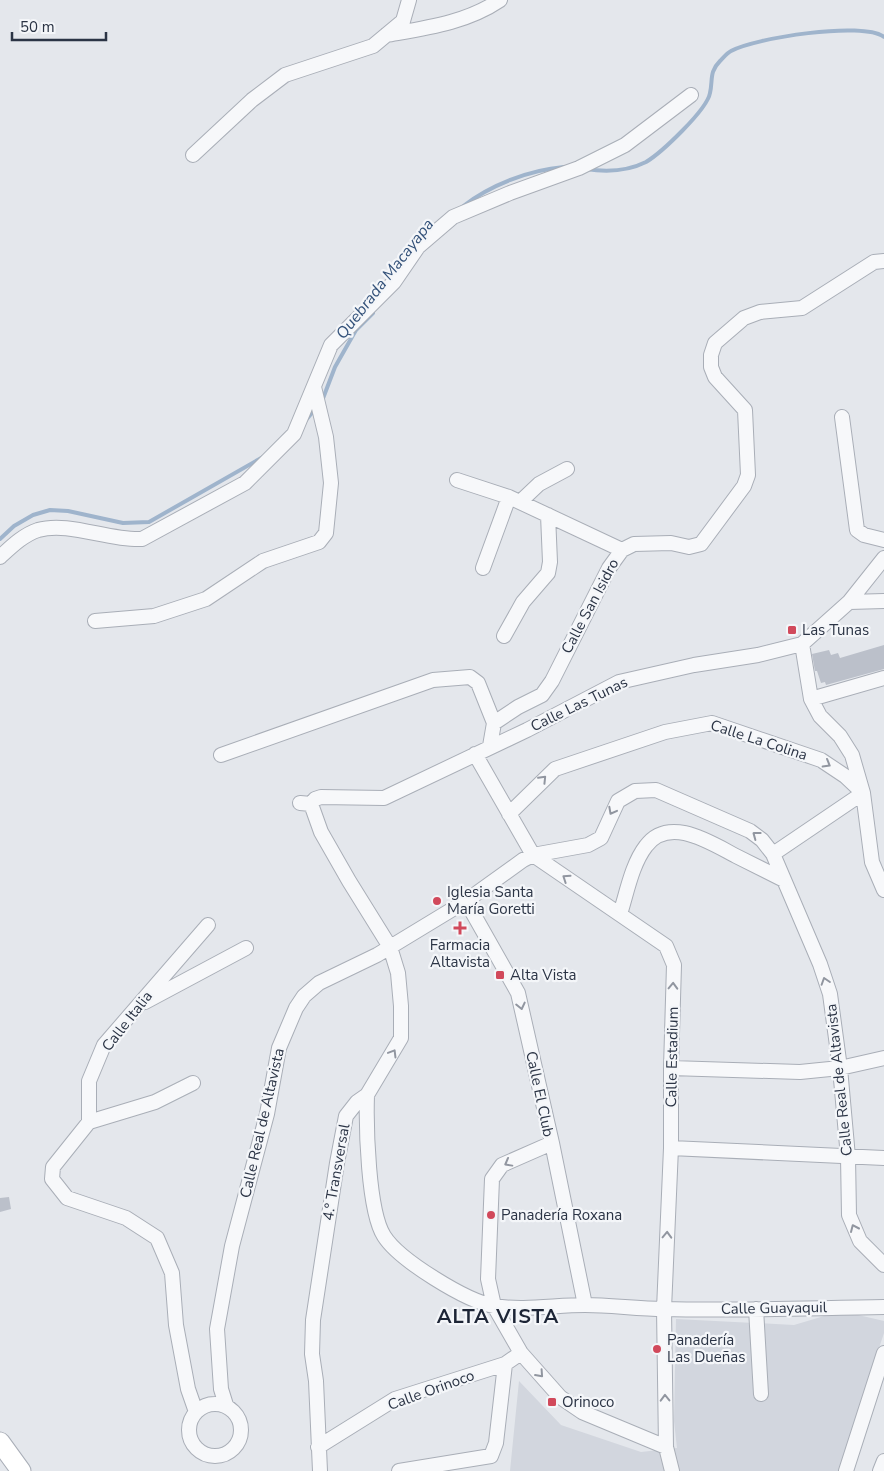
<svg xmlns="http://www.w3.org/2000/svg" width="884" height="1471" font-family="'Nunito Sans',sans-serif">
<rect width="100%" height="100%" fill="#e4e7ec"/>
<path fill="#d2d6de" d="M841,1311L884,1321V1333L853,1426L841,1471H510L519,1381L561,1425L641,1452L677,1448L674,1421L676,1319L794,1325Z"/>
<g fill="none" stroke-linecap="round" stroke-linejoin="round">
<path stroke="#9fb4cc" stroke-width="4" d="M586,169C605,172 628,171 646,162C661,153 707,110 710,93C713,80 709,72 720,61C723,58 727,53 731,51C754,38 863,21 884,37
M462,207C490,185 529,170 564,167
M322,401L335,367L356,330L373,313
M306,420L316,408
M0,539L14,526L33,515L50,510L68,511L123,523L149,522L263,457"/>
</g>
<path fill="#bbc0ca" d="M884,645V669L826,685L825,682L821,683L817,671H815L812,654L829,650L831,655L838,653L840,658Z
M9,1197L11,1209L0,1212V1198Z"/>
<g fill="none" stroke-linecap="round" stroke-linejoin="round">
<defs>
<path id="minor" d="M386,35C426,28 466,23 500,0
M193,155L252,100L285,75L373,46L403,21L409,0
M842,417L857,530L864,535L884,540
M457,480L509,497L622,550
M520,502L539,484L567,469
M0,557C11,547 23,535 38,530C69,521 109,541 142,539L245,483L294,434L331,345L394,282L418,247L453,217L510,193L579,168L625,145L691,95
M483,568L509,497
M849,602L884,601
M95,621L154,616L206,599L263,561L319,542L326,533L331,483L326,437L314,387
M504,636L523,602L548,573L550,562L548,515
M811,699L884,678
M490,746L494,723L518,707L542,695L552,681L609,568L622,550L634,544L671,543L689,547L701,544L744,486L748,475L745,410L715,377L711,367V355L715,343L744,318L760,312L802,308L874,262L884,261
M475,754L533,855L666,946L674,965L671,1068V1148L664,1309L666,1447L672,1471
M221,755L433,680L470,677L478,683L494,723
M300,803L311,804L321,832L349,881L390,947L398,973L401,1006V1038L367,1095L357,1102L346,1116L337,1163L313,1320L312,1354L316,1381L320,1471
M311,804L315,799L321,797L384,798L527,730L619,682L694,665L758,655L802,644L849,602L884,558
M509,814L555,769L665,732L712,723L821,760L845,776L863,793L872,862L884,890
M773,854L863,793L852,755L840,736L820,716L811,699L802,644
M466,901L518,993L552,1143L585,1305
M620,914C627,892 632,864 646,846C669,815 711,843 736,856C752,864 768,872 784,880
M145,1002L246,948
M671,1068L800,1072L840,1068L884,1058
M367,1095C366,1126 368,1211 384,1236C399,1260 466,1301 494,1306C524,1311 555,1305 585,1305C611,1305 638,1309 664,1309C737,1311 811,1308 884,1307
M89,1122L155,1102L193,1083
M552,1143L502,1165L492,1179L488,1279L494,1306L521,1353L560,1397L582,1412L666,1447
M671,1148L884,1158
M756,1309L761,1394
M189 1430a26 26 0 1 1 52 0a26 26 0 1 1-52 0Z
M226,1405L221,1389L217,1329L232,1246L267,1114L279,1048L296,1008L304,996L319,983L377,955L466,901L523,860L533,855L588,845L601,838L618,801L635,791L656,790L750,831L762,840L773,854L820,964L830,994L840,1068L848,1157L849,1215L860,1241L884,1265
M196,1412L188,1389L176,1325L172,1273L157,1238L126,1218L67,1198L52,1179L53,1167L89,1122V1081L104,1045L208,925
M318,1447L395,1399L505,1364L521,1353
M399,1471L491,1456L496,1443L505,1364
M846,1471L884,1353
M880,1471L884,1461"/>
<path id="secondary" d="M0,1442L21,1471"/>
</defs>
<use href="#minor" stroke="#a9aeb7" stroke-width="16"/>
<use href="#secondary" stroke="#a9aeb7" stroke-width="21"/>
<use href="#minor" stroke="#f7f8fa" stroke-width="14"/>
<use href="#secondary" stroke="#fff" stroke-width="19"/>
</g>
<defs><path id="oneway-chevron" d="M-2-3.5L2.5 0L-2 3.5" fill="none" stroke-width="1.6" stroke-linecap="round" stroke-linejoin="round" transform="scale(1.25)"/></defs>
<g stroke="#9196a0">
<use href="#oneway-chevron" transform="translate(827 764) rotate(30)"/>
<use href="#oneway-chevron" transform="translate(543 779) rotate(-46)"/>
<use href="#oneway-chevron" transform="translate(612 811) rotate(118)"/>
<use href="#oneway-chevron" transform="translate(756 835) rotate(-143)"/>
<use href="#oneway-chevron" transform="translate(566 878) rotate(-146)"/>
<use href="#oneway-chevron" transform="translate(825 981) rotate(-108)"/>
<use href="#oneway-chevron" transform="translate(673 986) rotate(-88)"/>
<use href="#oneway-chevron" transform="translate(521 1006) rotate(77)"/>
<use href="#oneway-chevron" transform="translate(393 1053) rotate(-59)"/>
<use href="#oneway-chevron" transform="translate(508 1163) rotate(151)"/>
<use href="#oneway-chevron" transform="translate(854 1228) rotate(-114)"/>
<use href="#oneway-chevron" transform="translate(667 1235) rotate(-88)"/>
<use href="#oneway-chevron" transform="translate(540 1374) rotate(48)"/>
<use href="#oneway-chevron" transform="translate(665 1398) rotate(-91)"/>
</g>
<g fill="#d1495b" stroke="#f4f6f9" stroke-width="2">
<rect x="787" y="625" width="10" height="10" rx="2.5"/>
<circle cx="437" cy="901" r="5"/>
<path d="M457.5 920.5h5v5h5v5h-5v5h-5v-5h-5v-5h5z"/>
<rect x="495" y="970" width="10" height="10" rx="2.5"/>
<circle cx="491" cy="1215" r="5"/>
<circle cx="657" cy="1349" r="5"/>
<rect x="547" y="1397" width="10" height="10" rx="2.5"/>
</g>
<g text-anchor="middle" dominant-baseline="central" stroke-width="4.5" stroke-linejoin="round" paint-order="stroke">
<g font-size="15" fill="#2b3445" stroke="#f4f6f9">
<text transform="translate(590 606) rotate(-62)">Calle San Isidro</text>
<text transform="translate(579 704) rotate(-26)">Calle Las Tunas</text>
<text transform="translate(759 740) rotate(18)">Calle La Colina</text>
<text transform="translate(127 1021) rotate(-52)">Calle Italia</text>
<text transform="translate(672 1057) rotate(-89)">Calle Estadium</text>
<text transform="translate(839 1080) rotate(-96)">Calle Real de Altavista</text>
<text transform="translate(540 1094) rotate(78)">Calle El Club</text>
<text transform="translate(262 1123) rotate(-77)">Calle Real de Altavista</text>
<text transform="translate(336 1172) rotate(-80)">4.° Transversal</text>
<text transform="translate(774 1308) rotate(-1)">Calle Guayaquil</text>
<text transform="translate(431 1390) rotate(-20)">Calle Orinoco</text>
</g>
<g font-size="15" fill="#2b3445" stroke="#f4f6f9" text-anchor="start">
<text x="802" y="630">Las Tunas</text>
<text x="447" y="892">Iglesia Santa<tspan x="447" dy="17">María Goretti</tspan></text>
<text x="460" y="945" text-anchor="middle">Farmacia<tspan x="460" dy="17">Altavista</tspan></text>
<text x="510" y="975">Alta Vista</text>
<text x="501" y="1215">Panadería Roxana</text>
<text x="667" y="1340">Panadería<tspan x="667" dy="17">Las Dueñas</tspan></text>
<text x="562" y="1402">Orinoco</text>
</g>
<g font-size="16" font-style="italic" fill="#34527a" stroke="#f4f6f9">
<text transform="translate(385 279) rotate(-52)">Quebrada Macayapa</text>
</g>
<g font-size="20" font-weight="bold" letter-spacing="1" fill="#1d2536" stroke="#f4f6f9">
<text x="498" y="1316">ALTA VISTA</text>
</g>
</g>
<path d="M12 32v8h94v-8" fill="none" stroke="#2b3445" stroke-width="2.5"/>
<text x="20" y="32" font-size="15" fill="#2b3445" stroke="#f4f6f9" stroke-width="4" paint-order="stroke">50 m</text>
</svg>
